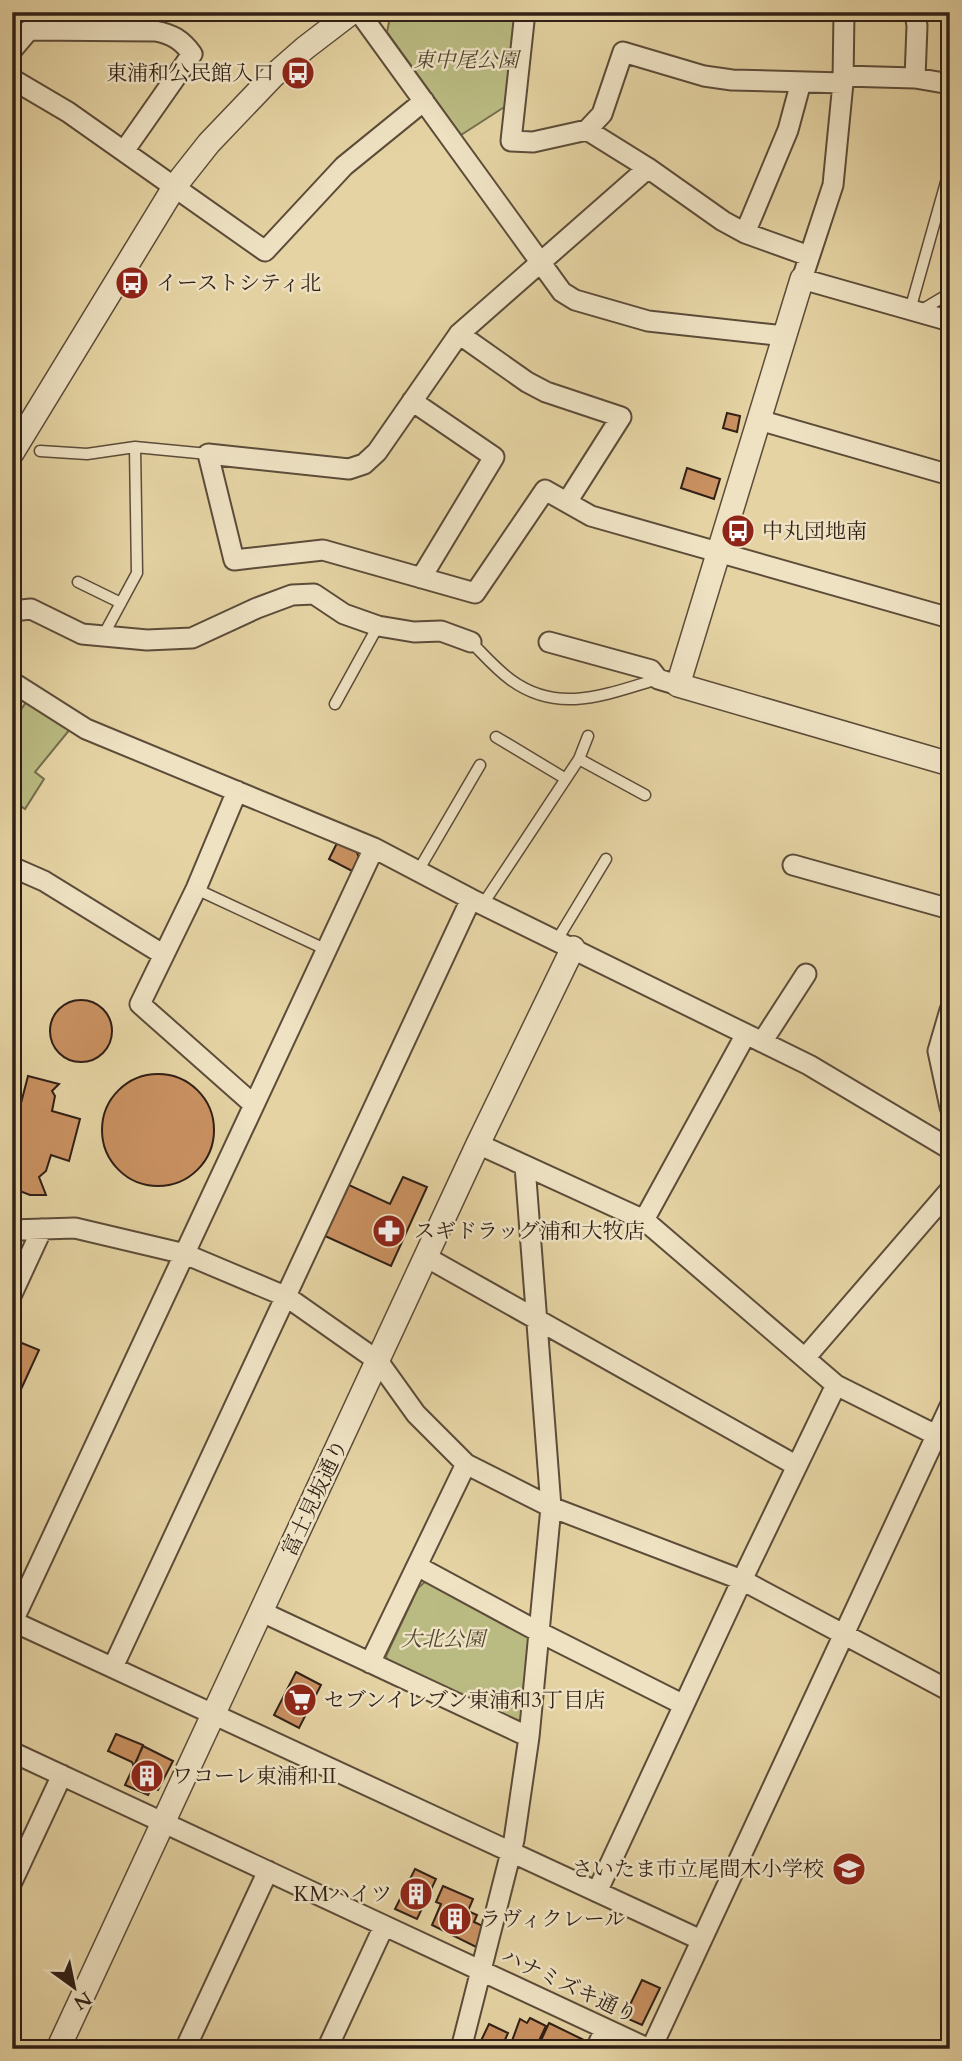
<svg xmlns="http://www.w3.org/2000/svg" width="962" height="2061" font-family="Cardo,'Noto Serif JP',serif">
<rect width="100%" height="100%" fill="#e5d3a3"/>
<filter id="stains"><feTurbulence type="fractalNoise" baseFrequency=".00286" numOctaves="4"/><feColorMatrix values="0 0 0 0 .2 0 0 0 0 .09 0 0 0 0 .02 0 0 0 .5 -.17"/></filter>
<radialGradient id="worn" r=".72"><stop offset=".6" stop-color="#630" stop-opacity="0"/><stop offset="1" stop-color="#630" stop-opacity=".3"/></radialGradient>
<path fill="#babb82" stroke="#746d4c" stroke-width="2" d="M391,12H519L509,104L461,135L387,32Z
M27,701L71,728L35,772L44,779L25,809L12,800V722Z
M427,1580L530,1635L524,1718L519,1723L388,1663L386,1656L418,1588Z"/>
<path fill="#ca9161" stroke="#2f1f16" stroke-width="2" d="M727,413L740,416L737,432L723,428Z
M687,468L720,479L714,499L681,488Z
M338,841L356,850L359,858L352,871L329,859Z
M50 1031a31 31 0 1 1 62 0a31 31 0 1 1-62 0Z
M102 1130a56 56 0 1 1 112 0a56 56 0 1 1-112 0Z
M28,1076L59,1084L52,1091L55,1096L52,1111L80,1119L69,1161L51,1155L46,1171L39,1177L46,1195H30L17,1190L12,1184V1138Z
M403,1177L427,1187L391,1266L325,1236L349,1185L390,1204Z
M12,1339L39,1350L12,1409Z
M296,1672L321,1685L299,1728L274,1715Z
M116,1734L143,1745L134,1767L132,1762L108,1751Z
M143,1746L173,1761L158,1790L152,1787L148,1795L125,1785Z
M415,1869L436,1879L417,1919L395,1909Z
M443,1886L473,1899L468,1911L477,1915L474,1922L485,1927L476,1947L432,1925L441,1904L436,1902Z
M642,1980L660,1988L642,2025L624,2017Z
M530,2018L546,2026L535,2049H509L520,2019L527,2023Z
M549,2023L588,2042L585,2049H537Z
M489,2024L508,2033L501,2049L478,2047Z"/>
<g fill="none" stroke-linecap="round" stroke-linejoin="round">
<defs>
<path id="service" d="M910,310L950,168
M920,311L950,293
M40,451L87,454L135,447L208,454
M78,582L121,603
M103,636L137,573L135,447
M471,642C484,655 496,669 511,680C559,715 607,694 658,679
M335,704L378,626
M496,737L566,779
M579,759L645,795
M418,871L480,765
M196,889L327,950
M483,904L579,759L588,736
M557,940L606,859"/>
<path id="minor" d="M359,12L562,292L575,300L648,321L785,336
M525,12L511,141L533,142L587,130L648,168L723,221L745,233L809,256
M844,12L843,83L833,185L802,279L950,321
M915,12L917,26L915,78
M12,50L29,30L155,31C172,34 182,40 192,54L124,151
M843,76L915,78L950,84
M12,79L68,112L265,251L344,166L424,101
M587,130L602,114L623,52L704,76L732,80L843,83
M648,168L459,334L377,452L364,464L349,469L208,454L234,560L323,550L475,593L545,490L591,516L950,618
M745,233L788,130L801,82
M459,334L527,382L546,392L621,417L567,502
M412,401L494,457L421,578
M759,420L950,475
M12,611L31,609L82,634L147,640L192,638L257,608L292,595L314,594L344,614L378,626L414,632L441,631L471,642
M549,642L651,670L658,679L678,685
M12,682L86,729L374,848L471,899L809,1065L950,1149
M237,791L196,889L140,1004L254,1105
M793,865L950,909
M12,867L44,881L164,955
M950,1010L938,1051L950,1107
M762,1042L806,974
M478,1144L644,1220L836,1385L950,1442
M644,1220L746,1034
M12,1230L75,1228L185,1254L287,1297L378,1361L416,1414L466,1464L551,1507L742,1580L950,1691
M426,1257L797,1466
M12,1294L42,1229
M805,1358L950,1190
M417,1566L539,1632L684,1705
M262,1612L529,1737
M12,1621L701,1940
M13,1621L374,848
M370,1663L466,1464
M113,1667L471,899
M12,1752L649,2049
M12,1882L62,1775
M597,1892L742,1580L836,1385
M185,2049L268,1871
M327,2049L384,1926
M461,2049L514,1840L529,1737L551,1507L525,1166
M596,2049L605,2029
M651,2049L950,1406"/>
<path id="tertiary" d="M802,279L678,685L950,764
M12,453L175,186L209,143L273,76L305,48L352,12
M58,2049L478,1144L573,948"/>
</defs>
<use href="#service" stroke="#5c4c39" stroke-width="13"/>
<use href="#minor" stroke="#5c4c39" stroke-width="23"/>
<use href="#tertiary" stroke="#5c4c39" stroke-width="26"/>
<use href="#service" stroke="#eee2c3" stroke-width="10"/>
<use href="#minor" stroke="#eee2c3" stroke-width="19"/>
<use href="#tertiary" stroke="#eee2c3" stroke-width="23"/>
</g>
<defs>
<symbol id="bus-disc" viewBox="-11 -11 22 22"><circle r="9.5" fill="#8f2418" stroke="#eee2c3"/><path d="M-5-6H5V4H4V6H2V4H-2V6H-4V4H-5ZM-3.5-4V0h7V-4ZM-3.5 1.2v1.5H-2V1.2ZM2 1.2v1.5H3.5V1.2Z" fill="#fff"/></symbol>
<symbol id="pharmacy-disc" viewBox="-11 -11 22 22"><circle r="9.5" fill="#8f2418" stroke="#eee2c3"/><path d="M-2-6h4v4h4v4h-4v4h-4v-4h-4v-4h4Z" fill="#fff"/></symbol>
<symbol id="supermarket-disc" viewBox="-11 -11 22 22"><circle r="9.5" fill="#8f2418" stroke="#eee2c3"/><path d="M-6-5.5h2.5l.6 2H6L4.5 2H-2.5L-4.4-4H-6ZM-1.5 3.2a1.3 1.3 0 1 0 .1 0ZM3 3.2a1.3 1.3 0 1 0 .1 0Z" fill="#fff"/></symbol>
<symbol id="building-disc" viewBox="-11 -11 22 22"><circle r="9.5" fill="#8f2418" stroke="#eee2c3"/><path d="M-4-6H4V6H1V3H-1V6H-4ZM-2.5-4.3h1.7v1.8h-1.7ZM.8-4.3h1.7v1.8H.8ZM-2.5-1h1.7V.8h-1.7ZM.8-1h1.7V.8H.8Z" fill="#fff"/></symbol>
<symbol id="school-disc" viewBox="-11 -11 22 22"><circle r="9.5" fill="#8f2418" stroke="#eee2c3"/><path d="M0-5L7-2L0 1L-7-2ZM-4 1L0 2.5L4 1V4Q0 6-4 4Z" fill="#fff"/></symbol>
</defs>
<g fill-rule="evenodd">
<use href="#bus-disc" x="279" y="54" width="38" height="38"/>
<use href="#bus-disc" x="113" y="264" width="38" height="38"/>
<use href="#bus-disc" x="719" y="512" width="38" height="38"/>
<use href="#pharmacy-disc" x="370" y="1212" width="38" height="38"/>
<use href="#supermarket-disc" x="281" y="1681" width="38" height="38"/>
<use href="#building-disc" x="128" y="1757" width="38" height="38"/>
<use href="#school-disc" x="830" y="1850" width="38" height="38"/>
<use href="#building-disc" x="397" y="1875" width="38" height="38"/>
<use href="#building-disc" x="436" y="1900" width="38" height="38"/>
</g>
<g text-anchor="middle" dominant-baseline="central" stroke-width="5" stroke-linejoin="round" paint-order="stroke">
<g font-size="21" font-style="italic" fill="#524631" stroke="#eee2c3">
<text x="466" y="60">東中尾公園</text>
<text x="443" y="1639">大北公園</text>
</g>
<g font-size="21" fill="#2f1f16" stroke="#eee2c3" text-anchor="start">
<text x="274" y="73" text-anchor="end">東浦和公民館入口</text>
<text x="156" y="283">イーストシティ北</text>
<text x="762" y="531">中丸団地南</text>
<text x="414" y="1231">スギドラッグ浦和大牧店</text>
<text x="324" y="1700">セブンイレブン東浦和3丁目店</text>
<text x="172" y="1776">ワコーレ東浦和Ⅱ</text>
<text x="824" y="1869" text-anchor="end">さいたま市立尾間木小学校</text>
<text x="392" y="1894" text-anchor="end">KMハイツ</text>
<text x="480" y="1919">ラヴィクレール</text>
</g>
<g font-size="21" fill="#2f1f16" stroke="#eee2c3">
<text transform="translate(315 1498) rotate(-65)">富士見坂通り</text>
<text transform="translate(569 1986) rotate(25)">ハナミズキ通り</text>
</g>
</g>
<rect width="962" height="2061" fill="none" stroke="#e5d3a3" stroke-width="42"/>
<rect x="14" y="14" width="934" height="2033" fill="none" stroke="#2f1f16" stroke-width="3.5"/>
<rect x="21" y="21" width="920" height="2019" fill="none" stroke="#2f1f16" stroke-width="2"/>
<g transform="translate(74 1987) rotate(147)" stroke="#eee2c3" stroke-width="5" paint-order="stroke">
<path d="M0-5L12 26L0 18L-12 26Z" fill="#2f1f16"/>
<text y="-10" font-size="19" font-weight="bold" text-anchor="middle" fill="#2f1f16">N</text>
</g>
<rect width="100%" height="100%" filter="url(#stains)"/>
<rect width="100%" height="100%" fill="url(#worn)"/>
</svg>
